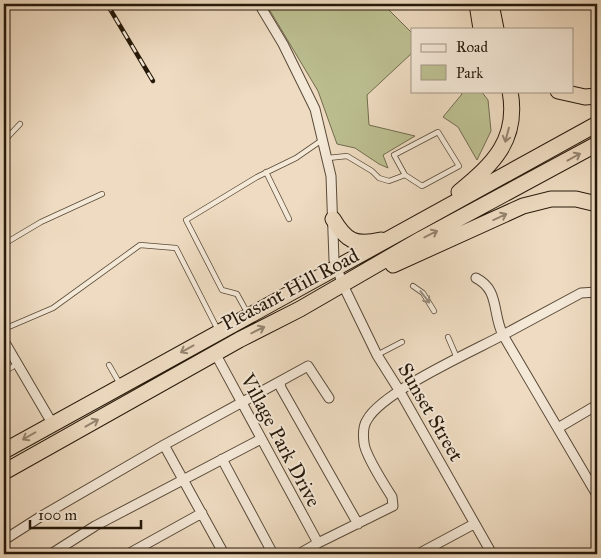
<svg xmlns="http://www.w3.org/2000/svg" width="601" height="558" font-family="'IM FELL Great Primer',serif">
<rect width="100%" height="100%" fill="#eedbc1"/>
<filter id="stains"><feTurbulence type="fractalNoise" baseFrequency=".004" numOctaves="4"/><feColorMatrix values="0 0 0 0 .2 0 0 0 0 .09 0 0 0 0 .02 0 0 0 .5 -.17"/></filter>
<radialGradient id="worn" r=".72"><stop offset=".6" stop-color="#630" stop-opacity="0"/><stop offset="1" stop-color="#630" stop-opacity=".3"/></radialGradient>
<path fill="#bcbf91" stroke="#726c4e" d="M266,4H383L412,33V53L367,95L369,125L415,136L383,155L388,168L379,164L355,148L337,144L318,91Z
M460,91H481L488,100L491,131L477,160L458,127L443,117L462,94Z"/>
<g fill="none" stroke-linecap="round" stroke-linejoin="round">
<defs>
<path id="lane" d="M438,132L459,166L422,186L405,175L394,155Z
M4,141L20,124
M328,158L347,156L372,171L379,178L389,181L405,175
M266,172L289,219
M4,244L41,222L102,194
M413,286L423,293L434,311
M248,314L237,294L222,290L186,220L257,177L296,158L322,140
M4,329L53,308L140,245L176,248L218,330
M448,337L457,358
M377,355L402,342
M109,365L120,384
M4,372L17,364"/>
<path id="street" d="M259,4L283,44L315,109L331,176L334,260L343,285L377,355L399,390L492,554
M476,278C500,290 492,314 503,335L581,293L597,292
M4,341L52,423
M215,353L318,543
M280,383L281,388L358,524
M558,428L597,405
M164,445L224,554
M222,459L273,554
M4,540L40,517L164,445L308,366L329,398
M51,554L95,526L261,439
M128,554L202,513
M299,554L318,543L393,506L392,497C385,486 365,454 364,443C363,435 363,426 367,420C382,392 471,352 503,335L597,495
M418,554L474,524"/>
<path id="highway" d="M477,4L481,29
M491,4L496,29
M558,91L585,97L597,96
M459,192C493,164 519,140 510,91
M333,219C346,241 355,246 381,240
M393,265L523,206L551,199H576L597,204
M4,451L597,124
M4,472L239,340L300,309L421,239L597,144"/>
</defs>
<use href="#lane" stroke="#594a38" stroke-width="6"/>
<use href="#street" stroke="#594a38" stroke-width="11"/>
<use href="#highway" stroke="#27190a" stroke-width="17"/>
<use href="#lane" stroke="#f4e8d7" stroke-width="4.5"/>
<use href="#street" stroke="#f4e8d7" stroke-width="9"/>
<use href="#highway" stroke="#eedbc1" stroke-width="15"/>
<defs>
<path id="rail" d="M107,4L153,81"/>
</defs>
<use href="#rail" stroke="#27190a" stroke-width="4.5"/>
<use href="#rail" stroke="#f4e8d7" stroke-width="2.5" stroke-dasharray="8" stroke-linecap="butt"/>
</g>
<defs><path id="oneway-shaft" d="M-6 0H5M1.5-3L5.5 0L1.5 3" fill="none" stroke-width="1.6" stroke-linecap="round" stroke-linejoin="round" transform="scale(1.25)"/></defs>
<g stroke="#94846f">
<use href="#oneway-shaft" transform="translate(507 135) rotate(105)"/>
<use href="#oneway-shaft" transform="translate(574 157) rotate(-29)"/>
<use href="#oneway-shaft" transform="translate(500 217) rotate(-25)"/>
<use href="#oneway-shaft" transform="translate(431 234) rotate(-27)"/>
<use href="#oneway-shaft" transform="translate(258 330) rotate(-26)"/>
<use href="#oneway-shaft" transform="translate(187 349) rotate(151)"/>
<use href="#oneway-shaft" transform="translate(92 423) rotate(-29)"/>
<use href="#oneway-shaft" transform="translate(29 436) rotate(150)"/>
</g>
<use stroke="#988b7b" href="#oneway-shaft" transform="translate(425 297) rotate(52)"/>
<g text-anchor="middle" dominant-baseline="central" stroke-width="4" stroke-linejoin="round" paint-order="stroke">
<g font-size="20" fill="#27190a" stroke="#f4e8d7">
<text transform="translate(290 289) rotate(-28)">Pleasant Hill Road</text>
<text transform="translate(431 412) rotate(60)">Sunset Street</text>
<text transform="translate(281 440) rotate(62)">Village Park Drive</text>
</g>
</g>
<rect width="601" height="558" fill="none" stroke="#eedbc1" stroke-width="20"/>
<rect x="5" y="5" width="591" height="548" fill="none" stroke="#27190a" stroke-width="2.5"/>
<rect x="10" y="10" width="581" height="538" fill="none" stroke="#27190a"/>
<rect x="411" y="28" width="162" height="65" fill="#f4e8d7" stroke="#a29585"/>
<rect x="421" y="44" width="25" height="8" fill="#f4e8d7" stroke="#a29585"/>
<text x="456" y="52" font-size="15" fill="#27190a">Road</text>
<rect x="421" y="65" width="25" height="15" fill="#bcbf91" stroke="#a29585"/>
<text x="456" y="78" font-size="15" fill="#27190a">Park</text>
<path d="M30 520v8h111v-8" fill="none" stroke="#27190a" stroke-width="2.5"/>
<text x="38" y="520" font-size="15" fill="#27190a" stroke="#f4e8d7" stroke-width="4" paint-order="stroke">100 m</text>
<rect width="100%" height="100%" filter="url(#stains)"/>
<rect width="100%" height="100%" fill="url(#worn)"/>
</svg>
